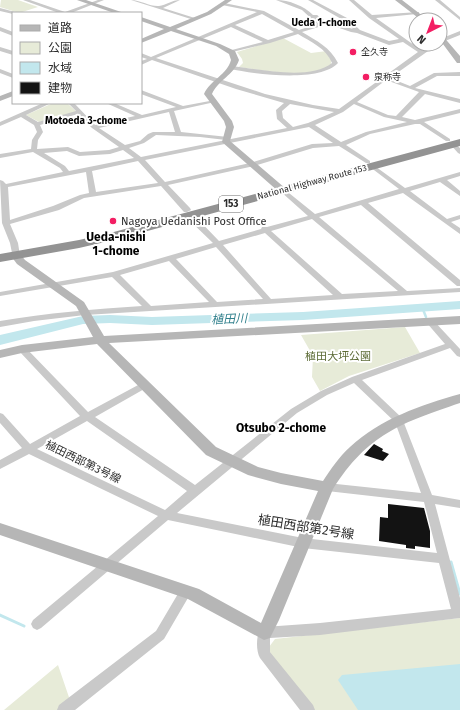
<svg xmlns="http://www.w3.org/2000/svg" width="460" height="710" font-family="'Fira Sans','Noto Sans JP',sans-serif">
<rect width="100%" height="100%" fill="#fff"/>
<path fill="#e7ebd8" d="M1,0H18L38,7L19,13L0,7Z
M283,38L311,53L327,51L331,60V65C314,81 261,70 239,67L243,63L242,59L237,52Z
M53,103H67L77,112L39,122L26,115Z
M405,327L420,353L349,376L320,391L312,377L313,356L301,335Z
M460,618V710H314L271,656L269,647L275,639Z
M58,665L73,709L71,710H4Z"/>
<path fill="#c2e7ed" d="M460,664V710H358L338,680L342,675Z"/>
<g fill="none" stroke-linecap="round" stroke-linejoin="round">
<path stroke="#c2e7ed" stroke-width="2.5" d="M422,307L426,317"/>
<path stroke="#c2e7ed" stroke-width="3" d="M451,562L460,594
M0,615L24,626"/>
<path fill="#c2e7ed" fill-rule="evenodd" d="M460,301V309L303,320L152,325L110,323L83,324L0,345V335L83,316L110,315L152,317L303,312Z"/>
</g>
<path fill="#131313" d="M374,444L383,449L382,451L389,454L383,461L364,455Z
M388,504L424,508L430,531V548L415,546V549L406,548V545L379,541L380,517L388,518Z"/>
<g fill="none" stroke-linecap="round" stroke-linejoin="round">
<path fill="#c9c9c9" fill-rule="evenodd" d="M23,0H30L65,12L98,0H104L71,13H59Z
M131,0C140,0 151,7 159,6C166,5 172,0 180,0L163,8L198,19L194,20Z
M276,0C289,0 304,6 313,15H317L324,20L353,29L343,20L308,0H313L347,18L360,30L389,41L399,39L369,18L349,0H354L372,15L419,12V14H417L376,18L421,50L431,44H438L390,78L410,86L434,73L460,72V76H437L415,88L460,99V103L425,94L402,117L415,120L460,109V113L424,122L450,139V141H446L420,124H415L370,134L346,145L370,161V163H366L339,146L313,148L254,166L168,185L190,208L191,210L187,212H184L161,186L84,198L59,210L10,224L18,243L20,256L19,258H13L10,243L2,223L0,180L3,181L6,184L63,172L60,168L33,152L0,158V154L31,149L32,140L37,132L34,125L21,117L0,126V122L43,103H51L26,115L38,122L76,111L68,103H74L95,125L135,116L106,103H114L142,115L176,107L141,94V90L183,106L215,100V102L174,111L181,132L228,137L229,138L226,140L287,128L277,119L276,110L284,103L236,89L152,60L141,65V61L147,59L141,57V53L151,57L257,12L222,5V3H224L264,11L299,30L317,24L302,10ZM262,14L294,32L268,40L235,25ZM319,21L351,32L357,33L389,45L403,42L418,52L339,109L313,105L265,94L156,58L231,27L263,42L228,51V53L270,43L298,34C311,42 326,48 332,63C310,81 259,69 232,66L230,67V69C255,74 319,83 338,63C330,47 317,41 302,32L322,26V25ZM386,80L419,92L396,116L388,115L357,102ZM290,104L334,112L308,123L293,127L283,118L282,111ZM354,104L384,117L407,122L366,132L341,142L315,125L343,112ZM169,112L175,132H153L148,134L140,141L125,145L99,128ZM78,114L92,128L119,147L109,150L80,152L68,147L37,149L38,140L43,132L40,125ZM309,127L333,143L312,144L250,163L165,182L145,160ZM156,135L200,137L226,140L141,157L129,148L144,143ZM123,150L134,158L69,171L65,166L44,153L67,151L79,156L110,154ZM138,161L158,183L96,192L92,171ZM86,172L89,193L80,195L53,206L10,220L8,187Z
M435,0H440L460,17V20Z
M0,8L15,12V13H13V14L0,11Z
M0,27L13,32V36L0,31Z
M460,31V35L440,43V39Z
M0,47L13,51V55L0,51Z
M0,69L13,74V78L0,73Z
M453,142L460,148V154L458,153L450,144Z
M372,164L405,188L460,172V176L447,180L460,191V196L440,182L410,191L447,219L460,215V219L451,222L460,228V234L403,193L368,203L460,280V286H457L361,205L319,217L407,291L460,288V292L85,315L34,321L0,327V321C47,313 94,309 142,306L112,277L0,296V292L113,272L213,243L186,217L185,215L189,213H192L219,241L261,229L262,227H267L308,216L280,191V189H284L315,214L399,189L370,167L369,166ZM312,219L398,291L342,294L271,231ZM265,233L333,295L271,299L223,245ZM216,247L263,299L217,302L176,259ZM169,261L209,302L151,306L120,275Z
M430,319L433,320L460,349V357L457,356L450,348L362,380L402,418L432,495L460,500V508L435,504L460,598V618L320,635L270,638V652L313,705L315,710H300L260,658C256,651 256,637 260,629L264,627L320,623L451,609L439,563L303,548L168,520L41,628L37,630L33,628L31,624L33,620L158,516L29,454L0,469V460L22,448L0,423V413L3,414L30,444L80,416L19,351L18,349L19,347H25L88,412L140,384H146L148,386L146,388L95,417L195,485L291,409L321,391L352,377L445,344L426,322ZM354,383L395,422L421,493L327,483L323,484L322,487L323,490L327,491L424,502L437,553L303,538L177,513L297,413L327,395ZM87,421L187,491L165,510L37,449Z
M186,586L190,587L192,591L164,639L75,710H57L59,705L156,631L182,587Z"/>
<path fill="#b6b6b6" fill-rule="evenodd" d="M77,0H86L124,13H114Z
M225,0H232L211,14L176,29L220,44L235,51L239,60C234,75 218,80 212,94L232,121L234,127L230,141L285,188L287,190L285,192H279L222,142L226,127L224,121L204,94C210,80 227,75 231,60L229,54L216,46L171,31L141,43V39L164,29L141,21V17L170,27L207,12Z
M395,0H402L428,20H421Z
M440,34L442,35L460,56V63H457L440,40Z
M13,91V96L0,101V96Z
M16,253L20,254L25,260L84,302L104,336L460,316V324L109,343L216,447L258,467L281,473L323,481C331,469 339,457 350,447C380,419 421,405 460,394V403C401,423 368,434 333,489L279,620L270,638L264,640L188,599L0,535V523L199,589L261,623L318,491L281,484L248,475L206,455L97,344L22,353L0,358V350L22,345L93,337L76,306L17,264L11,256Z"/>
<path fill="#939393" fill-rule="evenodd" d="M460,139V146L118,239L79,248L0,262V254L79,240L110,233Z"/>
</g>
<g fill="#f31e63" stroke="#fff" stroke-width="1.5">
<circle cx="353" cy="52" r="4"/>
<circle cx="366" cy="77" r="4"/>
<circle cx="113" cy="221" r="4"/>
</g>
<g text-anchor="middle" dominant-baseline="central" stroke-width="4" stroke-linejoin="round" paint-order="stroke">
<g font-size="9" fill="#2c2c2c" stroke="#fff" text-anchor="start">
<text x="361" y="52">全久寺</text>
<text x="374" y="77">泉称寺</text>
</g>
<g font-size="9" fill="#2c2c2c" stroke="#fff">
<text transform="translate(312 182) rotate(-15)">National Highway Route 153</text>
</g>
<g font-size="10" font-weight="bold" fill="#000" stroke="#fff">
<text x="324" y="23">Ueda 1-chome</text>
<text x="86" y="121">Motoeda 3-chome</text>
</g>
<rect fill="#fff" stroke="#6b6b6b" stroke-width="1" x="219" y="196" width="24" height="16" rx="3"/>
<g font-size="10" font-weight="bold" fill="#2c2c2c">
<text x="231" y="204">153</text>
</g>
<g font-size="11" fill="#2c2c2c" stroke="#fff" text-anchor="start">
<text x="121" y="221">Nagoya Uedanishi Post Office</text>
</g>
<g font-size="11" fill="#5c6b36" stroke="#fff">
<text x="338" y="356">植田大坪公園</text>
</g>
<g font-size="11" fill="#2c2c2c" stroke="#fff">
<text transform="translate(83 462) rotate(26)">植田西部第3号線</text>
</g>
<g font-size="12" font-weight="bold" fill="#000" stroke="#fff">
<text x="116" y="237">Ueda-nishi<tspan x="116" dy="14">1-chome</tspan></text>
<text x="281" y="428">Otsubo 2-chome</text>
</g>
<g font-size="12" font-style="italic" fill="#32818d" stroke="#fff">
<text transform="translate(229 319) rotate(-2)">植田川</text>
</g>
<g font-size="13" fill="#2c2c2c" stroke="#fff">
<text transform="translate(306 527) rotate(9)">植田西部第2号線</text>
</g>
</g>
<rect x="12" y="12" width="130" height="92" fill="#ffffff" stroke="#ababab"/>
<rect x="20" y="25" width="20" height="6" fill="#b6b6b6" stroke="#ababab"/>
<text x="48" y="32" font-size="12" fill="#2c2c2c">道路</text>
<rect x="20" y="42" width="20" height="12" fill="#e7ebd8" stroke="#ababab"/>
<text x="48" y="52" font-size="12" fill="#2c2c2c">公園</text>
<rect x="20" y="62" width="20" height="12" fill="#c2e7ed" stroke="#ababab"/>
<text x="48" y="72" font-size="12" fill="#2c2c2c">水域</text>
<rect x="20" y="82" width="20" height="12" fill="#131313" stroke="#ababab"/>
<text x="48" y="92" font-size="12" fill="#2c2c2c">建物</text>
<g transform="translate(428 32) rotate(222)"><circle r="19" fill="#ffffff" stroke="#ababab"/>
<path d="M0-3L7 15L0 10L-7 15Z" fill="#f31e63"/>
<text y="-6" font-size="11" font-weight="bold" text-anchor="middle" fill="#2c2c2c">N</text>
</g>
</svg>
